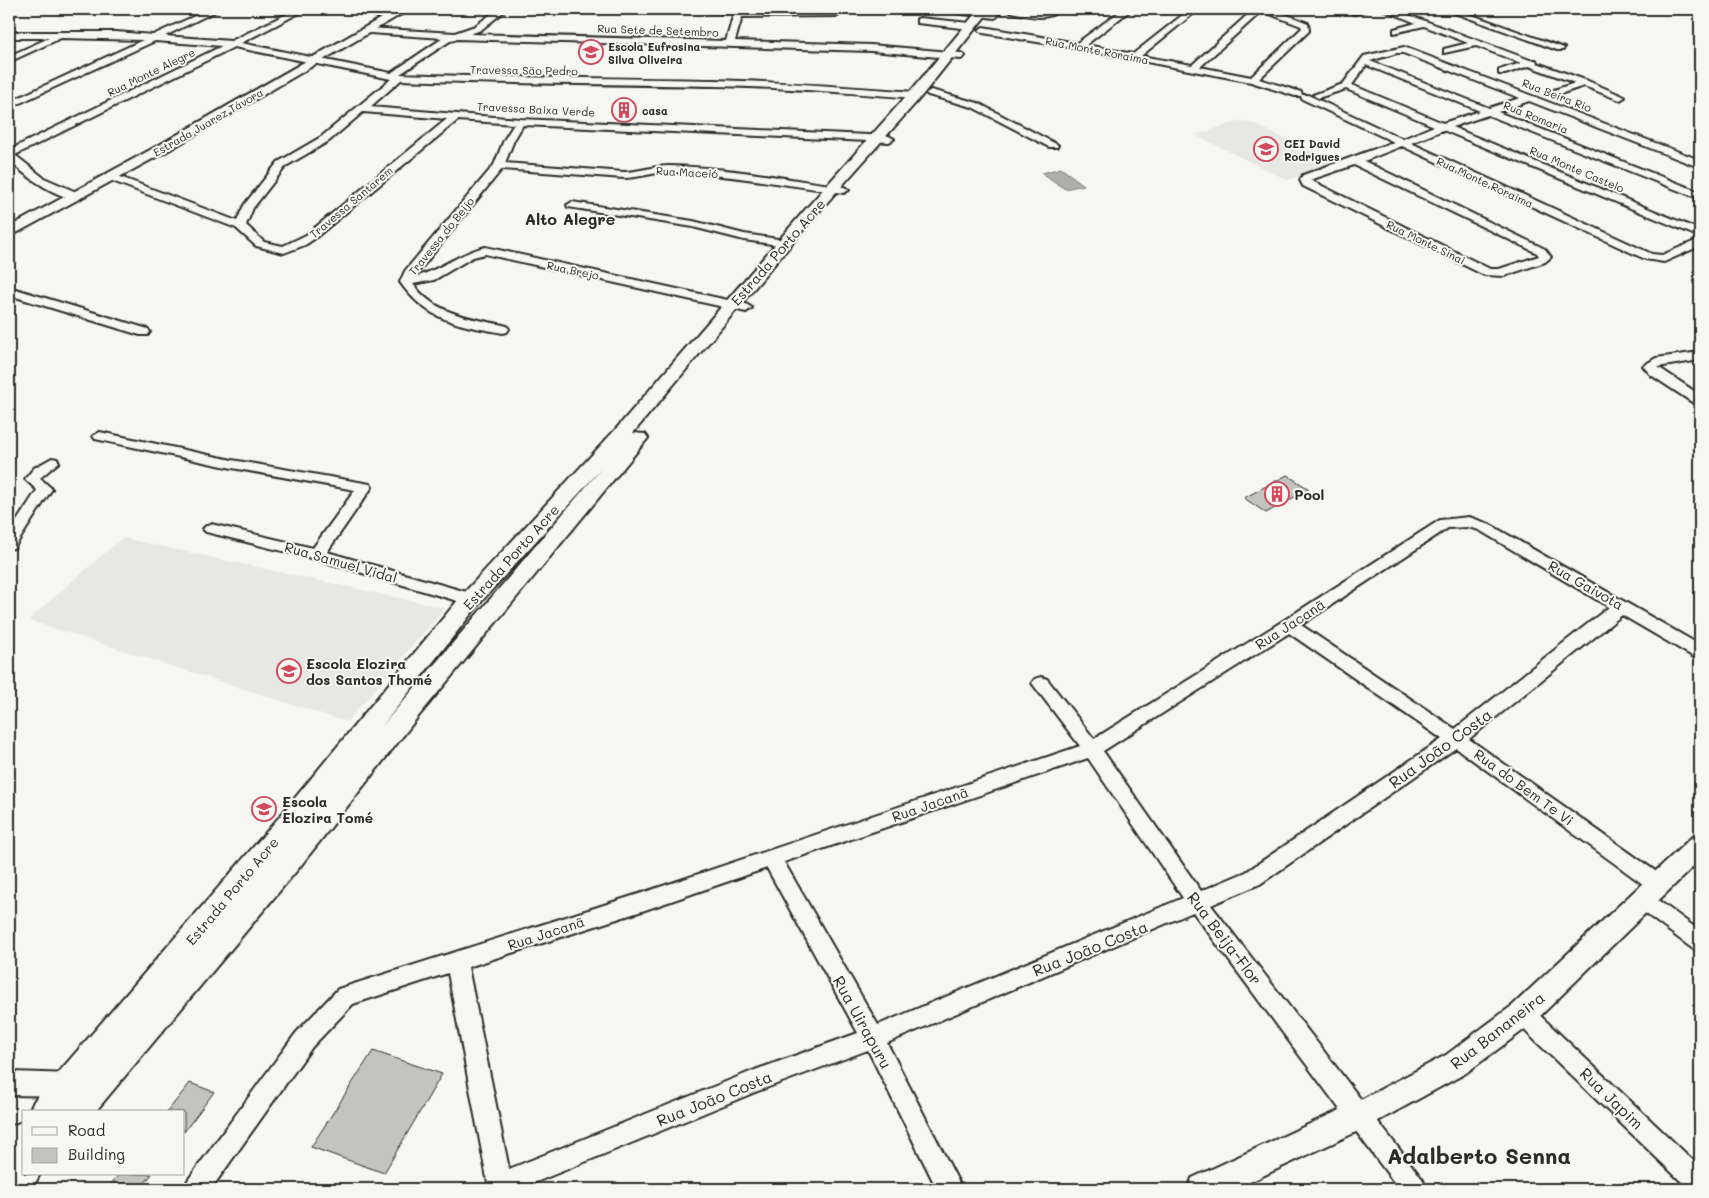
<svg xmlns="http://www.w3.org/2000/svg" width="1709" height="1198" font-family="Mali,sans-serif">
<rect width="100%" height="100%" fill="#f6f6f2"/>
<filter id="ink" filterUnits="userSpaceOnUse"><feTurbulence type="fractalNoise" baseFrequency=".02" numOctaves="2"/><feDisplacementMap in="SourceGraphic" scale="10" xChannelSelector="R" yChannelSelector="G"/><feConvolveMatrix kernelMatrix="1 2 1 2 8 2 1 2 1" color-interpolation-filters="sRGB"/></filter>
<g filter="url(#ink)">
<path fill="#e7e7e3" d="M1241,121L1254,124L1337,163L1288,180L1195,135Z
M122,538L445,608L347,722L28,620Z"/>
<path fill="#aeaeab" stroke="#7a7a78" d="M1061,168L1084,185L1065,189L1042,173Z"/>
<path fill="#c3c3c0" stroke="#2b2b2b" d="M1287,475L1309,489L1266,513L1244,498Z
M373,1051L442,1074L384,1173L311,1147Z
M190,1083L214,1092L184,1132V1112H167Z
M119,1174H152L140,1189H107Z"/>
<g fill="none" stroke-linecap="round" stroke-linejoin="round">
<defs>
<path id="minor" d="M210,9H220L165,36L231,41L297,9H307L241,43L391,73L443,38L370,33L366,30L367,28L455,33L475,26L498,9H507L481,30L470,34L726,41L734,13L678,11L674,9L835,11L838,12V16L742,17L735,41L871,45L961,53L965,56L961,59L871,51L457,39L450,41L400,74C505,78 610,78 715,80C781,82 848,87 915,92L920,95L915,98C848,93 782,87 715,86C610,84 505,84 401,80L370,107L520,119L889,136L894,139L889,142L523,125L514,140L505,163L624,172C639,172 653,166 669,166C727,167 786,179 844,187L849,190L844,193C786,185 727,174 669,172C653,172 640,178 624,178L502,169L414,277C439,271 459,253 485,247L746,304L752,308L746,312L485,254L473,257L434,280L413,284C436,316 473,318 507,326L509,329L507,332L503,333C459,325 427,321 400,282L405,271L494,165L504,140L514,124L458,120L314,239L305,245L284,253L256,246L236,228L107,179L106,177L107,175H115L237,221L244,205L278,162L321,137L391,79L234,47L15,155L44,178L81,194L82,196L81,198C62,203 21,173 9,160V150L222,46L155,41L9,108V102L143,40L61,38L9,62V56L49,38H9V32H116L153,35ZM363,112L447,119L306,235L283,246L264,242L246,225L253,208L286,166L329,141Z
M936,9H961L995,12L999,15L995,18L940,11Z
M1004,9L1040,12L1052,9H1061C1047,23 1025,15 1008,11Z
M1123,9H1132L1086,45L1133,54L1190,9H1199L1141,56L1192,65L1254,9H1272L1308,23L1309,31L1259,79L1301,92L1302,95H1308L1403,139L1434,126L1346,89L1318,98L1313,95L1343,84L1364,56L1404,47L1700,160V167L1696,166L1529,101L1498,112L1700,192V199L1488,115L1452,127L1700,230V237L1443,130L1411,143L1652,254L1662,255L1700,239V246L1664,262L1645,259L1402,146L1364,161L1545,249L1551,257L1545,262L1504,276L1484,275L1303,186L1300,180L1303,175L1394,142L1302,99L1301,96H1295L1251,82L1079,49L983,33L979,30L983,27L1077,43ZM1262,11L1301,26L1302,28L1251,77L1200,67ZM1397,53H1403L1520,98L1489,108L1370,61ZM1366,65L1480,111L1443,123L1352,85ZM1354,165L1537,253L1539,256L1499,269H1490L1310,180Z
M1357,9H1371L1354,14L1350,12Z
M1382,9H1393L1530,60H1536L1537,63L1588,81L1625,97L1620,100L1617,99L1584,86L1560,94H1554V90L1575,83L1529,66L1505,74H1499V70L1521,63L1476,46L1444,53V49L1468,43L1424,26L1394,33V29L1416,23Z
M1444,9H1455L1564,48L1563,50H1557Z
M920,18L970,23L974,26L970,29L917,23V19Z
M931,90L978,103L1058,145L1057,147H1049L972,107L928,95L926,93Z
M572,202L693,221L744,234L785,240L791,243L785,246L744,240L693,227L568,207L567,205Z
M9,287L148,329L150,332L148,335H140L9,295Z
M1700,352V360L1658,367L1700,395V405L1695,404L1651,375L1643,366L1656,358Z
M100,432L232,460L370,484L372,487L327,552L477,595L479,599L477,603L471,605L315,559L206,532L203,529L206,526L211,524L313,548L355,490L232,468L95,439L93,436Z
M52,458L57,459L59,462L40,478L52,489L14,548L9,549V533L37,490L25,479L34,468Z
M1469,517L1489,524L1700,645V659L1694,657L1622,615L1469,739L1665,878L1668,884L1665,890L1658,892L1651,890L1456,748L1260,884L1211,905L1423,1180L1426,1189H1399L1193,912L887,1043L962,1189H937L868,1050L758,1091L519,1189H489L448,973L353,1004L312,1047L211,1189H185L188,1180L296,1033L338,989L642,893L1080,746L1035,687L1032,683L1035,679L1041,677L1047,679L1094,739L1283,621L1440,520ZM1468,527L1479,530L1609,607L1455,729L1301,625L1448,528ZM1289,633L1442,739L1246,872L1201,891L1103,751ZM1088,758L1183,898L878,1025L784,862ZM767,868L858,1033L755,1070L509,1169L468,967L642,911Z
M1644,892L1651,895L1700,931V952L1693,949L1637,907L1634,901L1637,895Z
M1523,1004L1531,1007L1700,1167V1189H1689L1515,1021L1512,1014L1515,1007Z
M13,1072L72,1074L80,1077L83,1085L80,1093L72,1096L9,1095V1073Z"/>
<path id="tertiary" d="M358,9H373L389,14L398,9H410L169,150L9,237V227L161,144L381,18Z
M1700,835V860L1533,1023L1466,1073L1369,1126L1235,1189H1188L1192,1178L1349,1106L1446,1055L1513,1005L1691,838Z"/>
<path id="secondary" d="M979,9H991L920,98L814,217L633,433L645,434L648,438L417,718L298,869L95,1112H29L34,1101L281,815L463,594L616,429L804,211L910,92ZM602,468L399,706L382,726L479,604Z
M24,1121V1174H40L32,1189H9V1130L12,1126Z"/>
</defs>
<use href="#minor" stroke="#2b2b2b" stroke-width="4"/>
<use href="#tertiary" stroke="#2b2b2b" stroke-width="4"/>
<use href="#secondary" stroke="#2b2b2b" stroke-width="4"/>
<use href="#minor" fill="#f6f6f2" fill-rule="evenodd"/>
<use href="#tertiary" fill="#f6f6f2" fill-rule="evenodd"/>
<use href="#secondary" fill="#f6f6f2" fill-rule="evenodd"/>
</g>
</g>
<defs>
<symbol id="school-ring" viewBox="-11 -11 22 22"><circle r="9.5" fill="#f6f6f2" stroke="#d1495b" stroke-width="1.5"/><path d="M0-5L7-2L0 1L-7-2ZM-4 1L0 2.5L4 1V4Q0 6-4 4Z" fill="#d1495b"/></symbol>
<symbol id="building-ring" viewBox="-11 -11 22 22"><circle r="9.5" fill="#f6f6f2" stroke="#d1495b" stroke-width="1.5"/><path d="M-4-6H4V6H1V3H-1V6H-4ZM-2.5-4.3h1.7v1.8h-1.7ZM.8-4.3h1.7v1.8H.8ZM-2.5-1h1.7V.8h-1.7ZM.8-1h1.7V.8H.8Z" fill="#d1495b"/></symbol>
</defs>
<g fill-rule="evenodd">
<use href="#school-ring" x="577" y="38" width="28" height="28"/>
<use href="#building-ring" x="610" y="96" width="28" height="28"/>
<use href="#school-ring" x="1252" y="135" width="28" height="28"/>
<use href="#building-ring" x="1263" y="480" width="28" height="28"/>
<use href="#school-ring" x="275" y="657" width="28" height="28"/>
<use href="#school-ring" x="250" y="795" width="28" height="28"/>
</g>
<g text-anchor="middle" dominant-baseline="central" stroke-width="4" stroke-linejoin="round" paint-order="stroke">
<g font-size="11" fill="#2b2b2b" stroke="#f6f6f2">
<text transform="translate(658 30) rotate(2)">Rua Sete de Setembro</text>
<text transform="translate(1097 50) rotate(11)">Rua Monte Roraima</text>
<text transform="translate(524 70) rotate(1)">Travessa São Pedro</text>
<text transform="translate(151 72) rotate(-26)">Rua Monte Alegre</text>
<text transform="translate(1557 95) rotate(21)">Rua Beira Rio</text>
<text transform="translate(536 109) rotate(3)">Travessa Baixa Verde</text>
<text transform="translate(1536 117) rotate(22)">Rua Romaria</text>
<text transform="translate(208 122) rotate(-30)">Estrada Juarez Távora</text>
<text transform="translate(1577 169) rotate(23)">Rua Monte Castelo</text>
<text transform="translate(687 172) rotate(3)">Rua Maceió</text>
<text transform="translate(1485 182) rotate(25)">Rua Monte Roraima</text>
<text transform="translate(351 202) rotate(-40)">Travessa Santarem</text>
<text transform="translate(441 236) rotate(-51)">Travessa do Beijo</text>
<text transform="translate(1426 242) rotate(26)">Rua Monte Sinai</text>
<text transform="translate(573 270) rotate(12)">Rua Brejo</text>
</g>
<g font-size="11" font-weight="bold" fill="#2b2b2b" stroke="#f6f6f2" text-anchor="start">
<text x="608" y="46">Escola Eufrosina<tspan x="608" dy="13">Silva Oliveira</tspan></text>
<text x="642" y="110">casa</text>
<text x="1284" y="143">CEI David<tspan x="1284" dy="13">Rodrigues</tspan></text>
</g>
<g font-size="14" fill="#2b2b2b" stroke="#f6f6f2">
<text transform="translate(778 252) rotate(-49)">Estrada Porto Acre</text>
<text transform="translate(511 557) rotate(-48)">Estrada Porto Acre</text>
<text transform="translate(341 562) rotate(16)">Rua Samuel Vidal</text>
<text transform="translate(1586 585) rotate(30)">Rua Gaivota</text>
<text transform="translate(1290 624) rotate(-33)">Rua Jacanã</text>
<text transform="translate(1524 787) rotate(36)">Rua do Bem Te Vi</text>
<text transform="translate(930 804) rotate(-19)">Rua Jacanã</text>
<text transform="translate(232 891) rotate(-50)">Estrada Porto Acre</text>
<text transform="translate(546 933) rotate(-18)">Rua Jacanã</text>
</g>
<g font-size="14" font-weight="bold" fill="#2b2b2b" stroke="#f6f6f2" text-anchor="start">
<text x="1294" y="494">Pool</text>
<text x="306" y="663">Escola Elozira<tspan x="306" dy="16">dos Santos Thomé</tspan></text>
<text x="282" y="801">Escola<tspan x="282" dy="16">Elozira Tomé</tspan></text>
</g>
<g font-size="16" font-weight="bold" fill="#2b2b2b" stroke="#f6f6f2">
<text x="570" y="218">Alto Alegre</text>
</g>
<g font-size="16" fill="#2b2b2b" stroke="#f6f6f2">
<text transform="translate(1440 748) rotate(-36)">Rua João Costa</text>
<text transform="translate(1225 938) rotate(53)">Rua Beija-Flor</text>
<text transform="translate(1090 948) rotate(-22)">Rua João Costa</text>
<text transform="translate(863 1022) rotate(61)">Rua Uirapuru</text>
<text transform="translate(1497 1030) rotate(-38)">Rua Bananeira</text>
<text transform="translate(714 1098) rotate(-22)">Rua João Costa</text>
<text transform="translate(1612 1098) rotate(44)">Rua Japim</text>
</g>
<g font-size="22" font-weight="bold" fill="#2b2b2b" stroke="#f6f6f2">
<text x="1479" y="1155">Adalberto Senna</text>
</g>
</g>
<rect width="1709" height="1198" fill="none" stroke="#f6f6f2" stroke-width="30"/>
<rect x="15" y="15" width="1679" height="1168" fill="none" stroke="#2b2b2b" stroke-width="2" filter="url(#ink)"/>
<rect x="22" y="1110" width="162" height="65" fill="#f6f6f2" stroke="#a5a5a2"/>
<rect x="32" y="1127" width="25" height="8" fill="#f6f6f2" stroke="#a5a5a2"/>
<text x="68" y="1136" font-size="15" fill="#2b2b2b">Road</text>
<rect x="32" y="1148" width="25" height="15" fill="#c3c3c0" stroke="#a5a5a2"/>
<text x="68" y="1160" font-size="15" fill="#2b2b2b">Building</text>
</svg>
